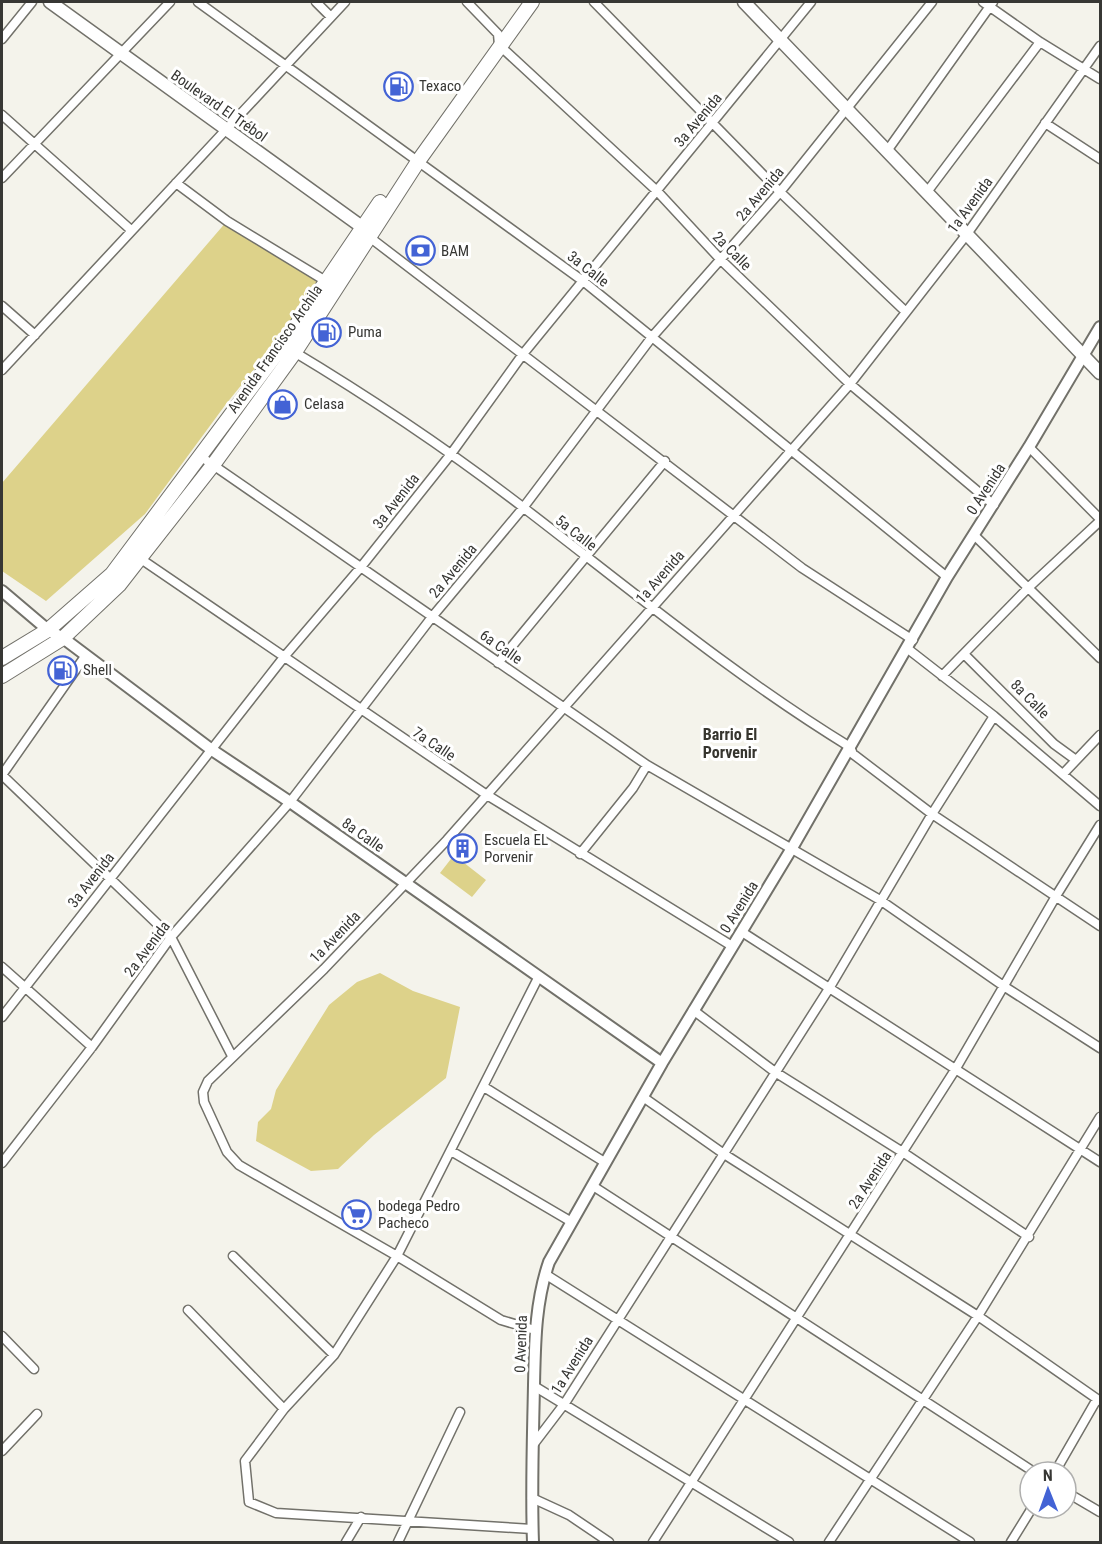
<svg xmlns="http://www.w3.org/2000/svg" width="1102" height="1544" font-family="'Roboto Condensed',sans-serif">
<rect width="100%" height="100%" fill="#f4f3eb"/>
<path fill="#ddd28a" d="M227,221L326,281L226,404L145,514L46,601L2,571V483Z
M454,855L486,880L472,897L440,873Z
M380,973L413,991L460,1007L446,1078L374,1135L338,1169L311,1171L256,1141L258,1122L271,1109L276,1090L329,1005L357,982Z"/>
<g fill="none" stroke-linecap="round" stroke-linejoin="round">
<defs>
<path id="minor" d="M198,2L583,281L947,577
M316,2L331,17
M467,2L498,34L499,45L657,191L721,260L850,384L994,505
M594,2L780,192L906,312
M983,2L1040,42L1100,79
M2,39L32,2
M2,115L131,230
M1045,123L1100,159
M887,151L993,2
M2,178L170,2
M176,183L227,221L329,283
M927,192L1040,42
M368,236L802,568L913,640
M2,306L35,335
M291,350C371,398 450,451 524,508C631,590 734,676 850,747L853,754L932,814L1100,926
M2,370L345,2
M1029,447L1100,519
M200,456L647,765L880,900L1005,987L1100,1048
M974,535L1100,658
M138,557L487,795L732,946
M908,649L994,716L1100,806
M965,655L1054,744L1076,760
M498,663L665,461
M942,676L1029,587L1100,521
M1063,774L1100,735
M2,775L171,937L232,1056
M2,775L86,655
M580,854L633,788L647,765
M742,932L1100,1162
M2,967L92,1047
M693,1010L775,1072L904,1153L1029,1237
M2,1017L284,657L361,567L451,454L523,354L811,2
M484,1087L606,1163
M643,1097L724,1154L978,1316L1100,1401
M451,1151L570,1221
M2,1163L92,1047L171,937L290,802L432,617L523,508L652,337L780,192L932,2
M593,1186L1034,1472
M233,1256L334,1355
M545,1274L970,1542
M188,1310L284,1409
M535,1330L501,1320L397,1256L239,1165L227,1152L204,1102L203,1092L208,1081L324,969L447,840L850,384L967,234L1100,46
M2,1336L34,1369
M534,1386L789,1542
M533,1445L565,1403L830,987L932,814L994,716
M2,1451L37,1414
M1055,1472L1097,1399
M1066,1492L1100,1512
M532,1498L569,1515L609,1542
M532,1529L276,1513L249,1502L245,1461L284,1409L334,1355L397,1256L539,976
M346,1542L361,1517
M398,1542L460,1412
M653,1542L955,1070L1056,896L1100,825
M829,1542L978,1316L1100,1117
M1011,1542L1032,1508"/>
<path id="tertiary" d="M2,591L48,630L63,638L212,750L290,802L662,1063
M533,1542C531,1490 533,1438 534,1385C535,1343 535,1303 549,1262L662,1063L792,848L947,577L1029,447L1100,327"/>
<path id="secondary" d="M50,2L362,227L367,235
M744,2L1100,373"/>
<path id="primary" d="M2,658L48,630L112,574L283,345L380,202
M2,676L63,638L119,585L140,558L213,465L295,352L419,160L532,2"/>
</defs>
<use href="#minor" stroke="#72716a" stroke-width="11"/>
<use href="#tertiary" stroke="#72716a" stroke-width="14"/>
<use href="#secondary" stroke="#72716a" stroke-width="15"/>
<use href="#primary" stroke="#72716a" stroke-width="16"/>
<use href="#minor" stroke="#fff" stroke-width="8"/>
<use href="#tertiary" stroke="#fff" stroke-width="10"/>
<use href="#secondary" stroke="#fff" stroke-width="12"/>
<use href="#primary" stroke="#fff" stroke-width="14"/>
</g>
<defs>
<symbol id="fuel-ring" viewBox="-11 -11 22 22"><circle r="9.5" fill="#fff" stroke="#4363d5" stroke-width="1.5"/><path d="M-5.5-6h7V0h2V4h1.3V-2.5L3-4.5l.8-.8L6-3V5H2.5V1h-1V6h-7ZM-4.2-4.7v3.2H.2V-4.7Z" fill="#4363d5"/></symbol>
<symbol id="bank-ring" viewBox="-11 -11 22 22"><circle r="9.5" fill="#fff" stroke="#4363d5" stroke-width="1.5"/><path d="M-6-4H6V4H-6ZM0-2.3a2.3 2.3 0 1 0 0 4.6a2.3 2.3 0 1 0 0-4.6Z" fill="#4363d5"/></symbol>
<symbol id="shop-ring" viewBox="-11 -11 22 22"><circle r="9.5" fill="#fff" stroke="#4363d5" stroke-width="1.5"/><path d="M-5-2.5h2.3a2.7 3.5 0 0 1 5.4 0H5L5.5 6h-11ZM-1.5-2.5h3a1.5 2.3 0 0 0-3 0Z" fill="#4363d5"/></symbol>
<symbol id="building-ring" viewBox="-11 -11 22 22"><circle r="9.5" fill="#fff" stroke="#4363d5" stroke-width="1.5"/><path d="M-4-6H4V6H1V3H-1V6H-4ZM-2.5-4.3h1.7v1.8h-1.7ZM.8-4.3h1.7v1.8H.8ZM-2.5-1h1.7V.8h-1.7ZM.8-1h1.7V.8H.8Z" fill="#4363d5"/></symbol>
<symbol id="supermarket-ring" viewBox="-11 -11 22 22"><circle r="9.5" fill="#fff" stroke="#4363d5" stroke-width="1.5"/><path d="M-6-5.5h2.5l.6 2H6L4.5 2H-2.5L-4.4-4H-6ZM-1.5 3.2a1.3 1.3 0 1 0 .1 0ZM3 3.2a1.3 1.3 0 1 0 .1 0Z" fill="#4363d5"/></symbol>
</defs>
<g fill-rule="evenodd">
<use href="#fuel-ring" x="382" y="70" width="33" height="33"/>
<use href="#bank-ring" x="404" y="234" width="33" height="33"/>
<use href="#fuel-ring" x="310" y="316" width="33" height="33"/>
<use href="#shop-ring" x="266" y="388" width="33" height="33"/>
<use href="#fuel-ring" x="46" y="654" width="33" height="33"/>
<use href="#building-ring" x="446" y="832" width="33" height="33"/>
<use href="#supermarket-ring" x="340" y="1198" width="33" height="33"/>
</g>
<g text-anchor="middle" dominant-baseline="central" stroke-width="6" stroke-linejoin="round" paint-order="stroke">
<g font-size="15" fill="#373734" stroke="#fff" text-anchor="start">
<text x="419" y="86">Texaco</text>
<text x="441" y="251">BAM</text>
<text x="348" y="332">Puma</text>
<text x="304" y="404">Celasa</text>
<text x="83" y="670">Shell</text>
<text x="484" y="840">Escuela EL<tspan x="484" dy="17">Porvenir</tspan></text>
<text x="378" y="1206">bodega Pedro<tspan x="378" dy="17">Pacheco</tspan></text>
</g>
<g font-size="15" fill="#373734" stroke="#fff">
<text transform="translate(219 106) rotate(35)">Boulevard El Trébol</text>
<text transform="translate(698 120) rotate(-50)">3a Avenida</text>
<text transform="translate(760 194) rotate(-50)">2a Avenida</text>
<text transform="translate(970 205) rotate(-54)">1a Avenida</text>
<text transform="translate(732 251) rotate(45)">2a Calle</text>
<text transform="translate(588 269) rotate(38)">3a Calle</text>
<text transform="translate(275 349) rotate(-55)">Avenida Francisco Archila</text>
<text transform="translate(986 489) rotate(-57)">0 Avenida</text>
<text transform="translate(396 501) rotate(-52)">3a Avenida</text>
<text transform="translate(576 533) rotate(38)">5a Calle</text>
<text transform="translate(453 571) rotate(-50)">2a Avenida</text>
<text transform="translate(660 577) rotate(-49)">1a Avenida</text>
<text transform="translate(501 647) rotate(35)">6a Calle</text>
<text transform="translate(1030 699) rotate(45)">8a Calle</text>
<text transform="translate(434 744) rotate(34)">7a Calle</text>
<text transform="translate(363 835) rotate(35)">8a Calle</text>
<text transform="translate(91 880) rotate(-52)">3a Avenida</text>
<text transform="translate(739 907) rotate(-58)">0 Avenida</text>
<text transform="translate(335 937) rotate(-46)">1a Avenida</text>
<text transform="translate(147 949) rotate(-53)">2a Avenida</text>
<text transform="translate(870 1180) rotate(-57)">2a Avenida</text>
<text transform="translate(521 1344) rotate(-88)">0 Avenida</text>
<text transform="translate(572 1365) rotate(-58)">1a Avenida</text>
</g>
<g font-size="16" font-weight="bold" fill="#36352f" stroke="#fff">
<text x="730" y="734">Barrio El<tspan x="730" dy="18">Porvenir</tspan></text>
</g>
</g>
<rect width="1102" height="1544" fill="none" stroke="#373734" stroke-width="6"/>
<g transform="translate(1048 1490) rotate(359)"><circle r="28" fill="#ffffff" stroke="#afafae" stroke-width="1.5"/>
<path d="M0-4.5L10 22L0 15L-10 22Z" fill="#4363d5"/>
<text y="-9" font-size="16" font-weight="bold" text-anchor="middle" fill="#373734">N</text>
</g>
</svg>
